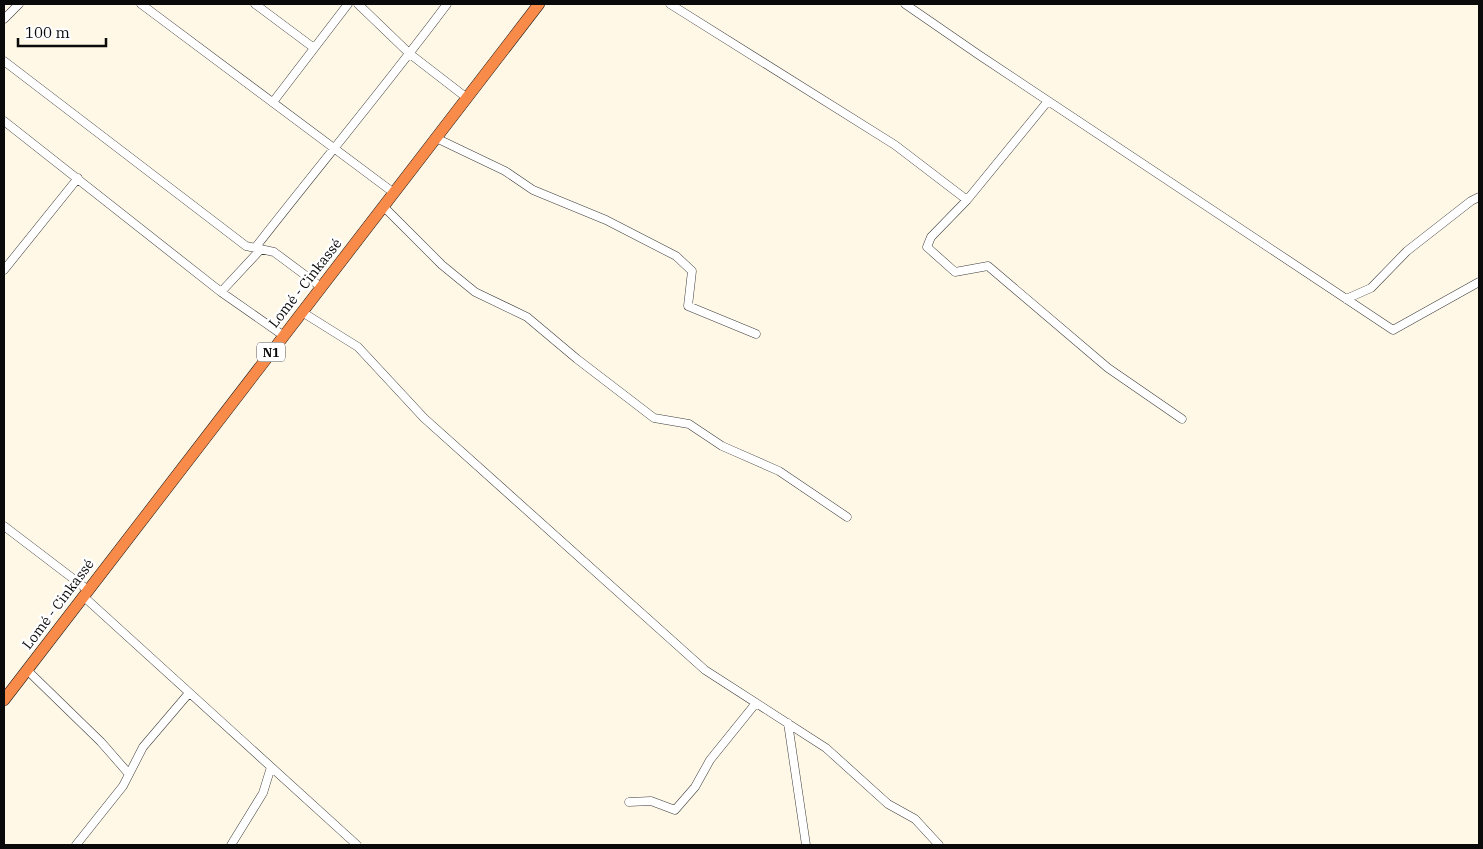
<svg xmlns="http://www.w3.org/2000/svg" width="1483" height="849" font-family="'IBM Plex Serif',serif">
<rect width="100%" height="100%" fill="#fff8e6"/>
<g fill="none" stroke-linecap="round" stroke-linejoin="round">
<defs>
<path id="minor" d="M141,4L394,193
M255,4L314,48
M358,4L410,54L467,98
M670,4L895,145L967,200L931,237L927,247L955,272L988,266L1108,368L1182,419
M905,4L979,55L1393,330L1479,282
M4,19L19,4
M4,61L246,246L274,252L321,287
M273,102L348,4
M4,121L221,292L284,336
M436,138L505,171L533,190L606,220L676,256L692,271L688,306L756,334
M967,200L1048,101
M383,206L442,265L475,292L527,317L577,359L654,418L689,424L722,446L779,471L847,517
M255,248C319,166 385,87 447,4
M4,270L78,178
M221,292L261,249
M1346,299L1371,288L1407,251L1471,201L1479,197
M302,312L358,347L424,418L705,670L826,748L888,804L915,819L939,845
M4,526L88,590
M83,596L357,845
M27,670L101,742L129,774
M788,723L806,845
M629,802L651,801L675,810L695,787L710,760L756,703
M76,845L123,786L143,747L189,693
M231,845L263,793L271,767"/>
<path id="highway" d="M4,700L539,4"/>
</defs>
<use href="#minor" stroke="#3d3d3d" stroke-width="9"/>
<use href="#highway" stroke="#1b1b1b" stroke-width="12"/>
<use href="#minor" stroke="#fff" stroke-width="8"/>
<use href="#highway" stroke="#f98b4a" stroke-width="11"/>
</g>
<g text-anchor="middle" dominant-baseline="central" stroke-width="5" stroke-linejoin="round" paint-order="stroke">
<rect fill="#fff" stroke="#545454" stroke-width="1" x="257" y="342.5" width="28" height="19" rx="4"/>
<g font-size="12" font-weight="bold" fill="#0a0a0a">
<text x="271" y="352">N1</text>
</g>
<g font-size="14" fill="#0a0a0a" stroke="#fff">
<text transform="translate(305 283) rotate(-52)">Lomé - Cinkassé</text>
<text transform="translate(58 604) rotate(-53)">Lomé - Cinkassé</text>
</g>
</g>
<rect width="1483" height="849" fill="none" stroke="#0a0a0a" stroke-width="10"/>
<path d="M18 38v8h88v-8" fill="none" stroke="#0a0a0a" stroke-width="2.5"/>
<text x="25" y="38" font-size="15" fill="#0a0a0a" stroke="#ffffff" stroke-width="4" paint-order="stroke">100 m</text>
</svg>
